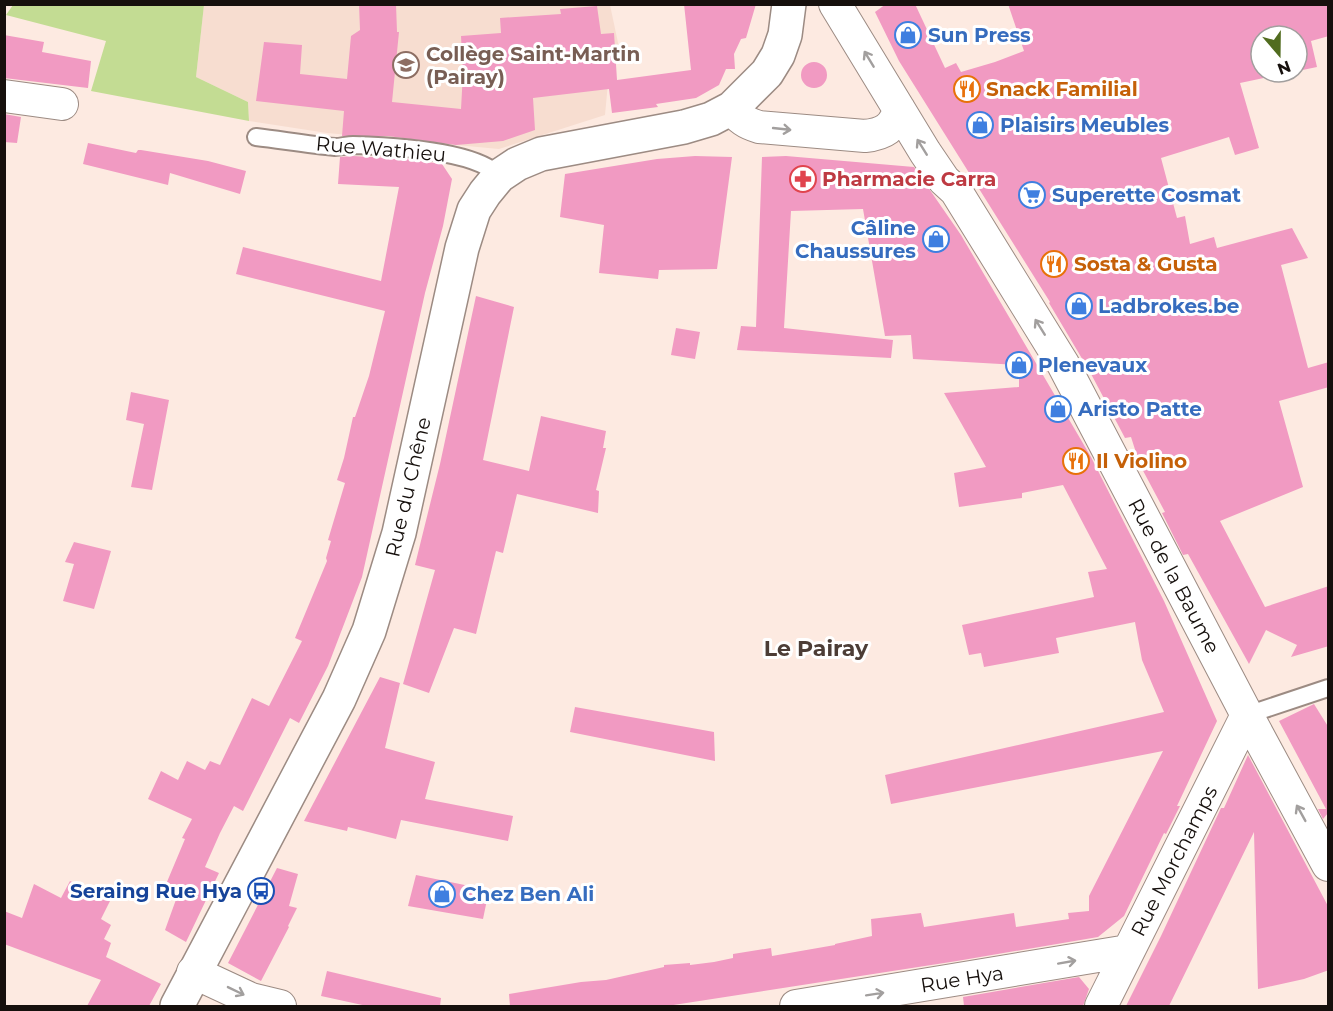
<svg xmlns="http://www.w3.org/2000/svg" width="1333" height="1011" font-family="Montserrat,sans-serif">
<rect width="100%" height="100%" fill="#fdeae1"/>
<path fill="#f7ddd0" d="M204,5H610L620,52L608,83L605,115L499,149L327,133L249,121L248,102L196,77Z"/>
<path fill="#c3dc93" d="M13,5H204L196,77L248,102L249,121L91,91L106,41L6,15Z"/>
<path fill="#f19ac2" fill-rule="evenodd" d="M359,4H396L397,32H399L392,102L461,109L463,73L461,36L501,33L500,18L561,14L560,9L597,6L601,34L614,33L617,80L691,70L684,4H756L746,38L741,39L734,54L735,69H726L719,85L696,98L656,104L658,107L612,113L609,89L533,98L535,130L503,141L456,145L388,136H342L344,111L256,101L264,42L302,45L300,74L347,79L351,36L360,30Z
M886,4H915L945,68L956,63L961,72L995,62L1024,51L1008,4H1329V36L1311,41L1317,67L1240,83L1259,148L1235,155L1229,137L1161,158L1177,218L1185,216L1190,244L1214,237L1217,248L1292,228L1308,258L1281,265L1308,368L1329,362V387L1279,401L1303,487L1220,521L1265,607L1329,586V646L1291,657L1297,645L1266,630L1249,664L1188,554L1183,555L1162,513L1165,512L1140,465L1131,437L1125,438L1090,372L1049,303L1050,302L899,61L875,12ZM1261,36H1297V72H1261Z
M4,35L44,42L42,52L91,61L88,88L4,78Z
M801 75a13 13 0 1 1 26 0a13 13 0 1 1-26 0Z
M4,114L21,117L17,143L4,142Z
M88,143L136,153L138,150H141L208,161L246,171L240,194L170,173L168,185L83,164Z
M353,156L407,159L442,164L452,179L443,226L425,293L362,577L328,666L299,723L290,718L243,811L234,806L220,833L205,867L219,873L186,942L165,930L178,894L164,889L185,839L182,838L192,819L148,799L161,771L178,780L187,761L205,770L210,761L220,765L252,698L269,706L302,641L295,638L327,561L326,558L331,541L328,540L345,483L337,480L344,458L353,417H355L369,376L385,311L236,274L243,247L381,281L399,187L338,184L340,157Z
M695,156L732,157L717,269L659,270L658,279L599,273L604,225L560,217L565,174L657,159Z
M786,156L914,167L961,235L1091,457L1164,601L1217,721L1177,806H1180L1166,834L1164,833L1124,916L1098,937L957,961L667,1006H510L509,994L581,982L606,980L664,967V965L690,963V965L714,962L733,958V954L771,948L772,956L835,945V944L872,936L871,919L921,913L924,927L1014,913L1016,927L1069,919L1068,913L1089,911V896L1163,751L891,804L885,775L1164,712L1142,660L1135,622L1056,638L1059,653L984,667L981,653L969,655L962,625L1094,597L1088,572L1107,569L1063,485L1022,493V498L959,507L954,473L986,467L944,393L1019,387V365L913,359L911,335L885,336L863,209L791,211L784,328L893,340L891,358L737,350L741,326L756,327L762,157Z
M476,296L514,307L483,460L529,471L541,416L606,431L603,448H606L596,490L599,491L598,513L517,494L503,553L496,551L476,634L454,628L429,693L403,684L435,570L415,565L440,464Z
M676,328L700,332L695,359L671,355Z
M131,392L169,400L152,490L131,487L144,424L126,420Z
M74,542L111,551L94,609L63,601L74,564L65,562Z
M380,677L400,683L385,748L435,762L425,799L513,816L508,841L401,820L396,839L348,827L347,831L304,821Z
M1314,704L1329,728V815L1328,813L1323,819L1318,809H1326L1279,721Z
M575,707L714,732L715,761L570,732Z
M1248,755L1329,908V970L1304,979L1258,989L1254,832L1169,1006H1126L1161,936L1221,808H1224Z
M277,868L298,874L289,906L297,908L288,926L289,927L261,981L228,963Z
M416,875L489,890L483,919L408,906Z
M70,881L110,901L101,919L111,925L104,939L111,943L106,957L161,984L149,1006H87L101,980L4,944V911L22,918L34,884L61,898Z
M327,971L441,998L440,1006H367L321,996Z
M1079,977L1089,989L1083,1006H964L963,997Z"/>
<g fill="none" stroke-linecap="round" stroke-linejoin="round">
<defs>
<path id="lane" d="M256,137C282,140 309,145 335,147C341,147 347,145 353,145C388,146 476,150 499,176
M1247,715L1328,688"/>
<path id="street" d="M835,4L925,152L944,180L956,191L1063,364L1247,715L1328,865
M4,96L62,104
M732,108C740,119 746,123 759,127L865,136C884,134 894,128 899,109
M193,972L251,999L280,1006
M796,1006L1128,951
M1101,1006L1247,715"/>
<path id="secondary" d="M177,1006L339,699L369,631L399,533L462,248L474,210L485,193L499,176L517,164L541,154L684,127L711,119L732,108L767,73L778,55L785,35L789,4"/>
</defs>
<use href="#lane" stroke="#9c8b83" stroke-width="20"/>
<use href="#street" stroke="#9c8b83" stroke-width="34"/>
<use href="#secondary" stroke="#9c8b83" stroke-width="36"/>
<use href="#lane" stroke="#fff" stroke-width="16"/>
<use href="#street" stroke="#fff" stroke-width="32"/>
<use href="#secondary" stroke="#fff" stroke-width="33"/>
</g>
<defs><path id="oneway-shaft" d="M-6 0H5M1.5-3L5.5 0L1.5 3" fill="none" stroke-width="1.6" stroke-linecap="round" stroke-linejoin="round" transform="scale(1.5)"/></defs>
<g stroke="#a29f9e">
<use href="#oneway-shaft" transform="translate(869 59) rotate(-121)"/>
<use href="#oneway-shaft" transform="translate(782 129) rotate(6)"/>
<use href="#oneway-shaft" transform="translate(922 147) rotate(-122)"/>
<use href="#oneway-shaft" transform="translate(1040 327) rotate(-122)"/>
<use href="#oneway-shaft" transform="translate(1301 813) rotate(-119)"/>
<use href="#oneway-shaft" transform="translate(1067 962) rotate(-10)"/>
<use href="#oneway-shaft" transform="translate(236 991) rotate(26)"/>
<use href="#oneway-shaft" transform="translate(875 994) rotate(-9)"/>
</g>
<defs>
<symbol id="shop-ring" viewBox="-11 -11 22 22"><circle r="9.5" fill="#fff" stroke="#3f7fe0" stroke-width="1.5"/><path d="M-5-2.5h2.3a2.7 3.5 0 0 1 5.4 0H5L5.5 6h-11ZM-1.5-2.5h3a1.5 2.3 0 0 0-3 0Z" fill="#3f7fe0"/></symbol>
<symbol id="school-ring" viewBox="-11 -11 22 22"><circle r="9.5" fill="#fff" stroke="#8d6e63" stroke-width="1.5"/><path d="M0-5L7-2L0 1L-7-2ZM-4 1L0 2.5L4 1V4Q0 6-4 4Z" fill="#8d6e63"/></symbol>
<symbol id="restaurant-ring" viewBox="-11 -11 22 22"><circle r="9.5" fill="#fff" stroke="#e8710a" stroke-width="1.5"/><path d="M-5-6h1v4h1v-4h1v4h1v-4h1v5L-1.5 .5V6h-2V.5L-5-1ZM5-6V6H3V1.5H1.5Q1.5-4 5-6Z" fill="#e8710a"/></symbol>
<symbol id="pharmacy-ring" viewBox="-11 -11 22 22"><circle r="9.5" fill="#fff" stroke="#e0444e" stroke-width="1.5"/><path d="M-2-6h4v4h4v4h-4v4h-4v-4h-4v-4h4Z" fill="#e0444e"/></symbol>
<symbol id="supermarket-ring" viewBox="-11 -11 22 22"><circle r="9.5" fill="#fff" stroke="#3f7fe0" stroke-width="1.5"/><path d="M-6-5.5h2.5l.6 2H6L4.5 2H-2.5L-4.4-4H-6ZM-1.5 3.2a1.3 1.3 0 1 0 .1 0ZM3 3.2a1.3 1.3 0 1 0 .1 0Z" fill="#3f7fe0"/></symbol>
<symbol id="bus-ring" viewBox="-11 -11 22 22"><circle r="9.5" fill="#fff" stroke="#1a4fb4" stroke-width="1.5"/><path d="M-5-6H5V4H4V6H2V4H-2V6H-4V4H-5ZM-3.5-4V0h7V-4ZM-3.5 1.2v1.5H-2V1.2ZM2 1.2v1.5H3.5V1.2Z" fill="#1a4fb4"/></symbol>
</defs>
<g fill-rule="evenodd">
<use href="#shop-ring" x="893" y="20" width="30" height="30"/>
<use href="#school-ring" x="391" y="50" width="30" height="30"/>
<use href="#restaurant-ring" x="952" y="74" width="30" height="30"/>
<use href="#shop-ring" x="965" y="110" width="30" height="30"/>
<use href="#pharmacy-ring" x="788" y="164" width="30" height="30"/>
<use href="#supermarket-ring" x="1017" y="180" width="30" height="30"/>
<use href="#shop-ring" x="921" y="224" width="30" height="30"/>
<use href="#restaurant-ring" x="1039" y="249" width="30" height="30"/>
<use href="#shop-ring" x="1064" y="291" width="30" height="30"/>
<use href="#shop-ring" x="1004" y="350" width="30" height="30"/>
<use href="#shop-ring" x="1043" y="394" width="30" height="30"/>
<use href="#restaurant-ring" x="1061" y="446" width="30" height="30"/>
<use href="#bus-ring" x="246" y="876" width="30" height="30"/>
<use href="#shop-ring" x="427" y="879" width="30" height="30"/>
</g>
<g text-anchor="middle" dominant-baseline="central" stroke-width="6" stroke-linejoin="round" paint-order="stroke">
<g font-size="20" font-weight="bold" fill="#366cbe" stroke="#fff" text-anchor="start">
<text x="928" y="35">Sun Press</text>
<text x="1000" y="125">Plaisirs Meubles</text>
<text x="1052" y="195">Superette Cosmat</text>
<text x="916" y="228" text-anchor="end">Câline<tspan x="916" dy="23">Chaussures</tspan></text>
<text x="1098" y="306">Ladbrokes.be</text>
<text x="1038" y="365">Plenevaux</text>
<text x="1078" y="409">Aristo Patte</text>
<text x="462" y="894">Chez Ben Ali</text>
</g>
<g font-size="20" font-weight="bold" fill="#785e54" stroke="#fff" text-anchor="start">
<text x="426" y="54">Collège Saint-Martin<tspan x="426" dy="23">(Pairay)</tspan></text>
</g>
<g font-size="20" font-weight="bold" fill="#c56008" stroke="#fff" text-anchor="start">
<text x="986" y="89">Snack Familial</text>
<text x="1074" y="264">Sosta &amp; Gusta</text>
<text x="1096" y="461">Il Violino</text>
</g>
<g font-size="20" fill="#16100d" stroke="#fff">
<text transform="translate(381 149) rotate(5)">Rue Wathieu</text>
<text transform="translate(408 487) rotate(-77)">Rue du Chêne</text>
<text transform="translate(1174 576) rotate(62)">Rue de la Baume</text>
<text transform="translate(1174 861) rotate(-63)">Rue Morchamps</text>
<text transform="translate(962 979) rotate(-9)">Rue Hya</text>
</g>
<g font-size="20" font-weight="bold" fill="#be3a42" stroke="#fff" text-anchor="start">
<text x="822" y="179">Pharmacie Carra</text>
</g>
<g font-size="20" font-weight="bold" fill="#164399" stroke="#fff" text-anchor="end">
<text x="242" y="891">Seraing Rue Hya</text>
</g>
<g font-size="22" font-weight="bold" fill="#4c3d36" stroke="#fff">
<text x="816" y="648">Le Pairay</text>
</g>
</g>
<rect width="1333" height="1011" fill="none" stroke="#16100d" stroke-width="12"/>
<g transform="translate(1279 54) rotate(160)"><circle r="28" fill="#ffffff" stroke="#a29f9e" stroke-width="1.5"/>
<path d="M0-4.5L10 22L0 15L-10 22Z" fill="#516c1f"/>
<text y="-9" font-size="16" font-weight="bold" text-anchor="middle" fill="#16100d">N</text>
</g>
</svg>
